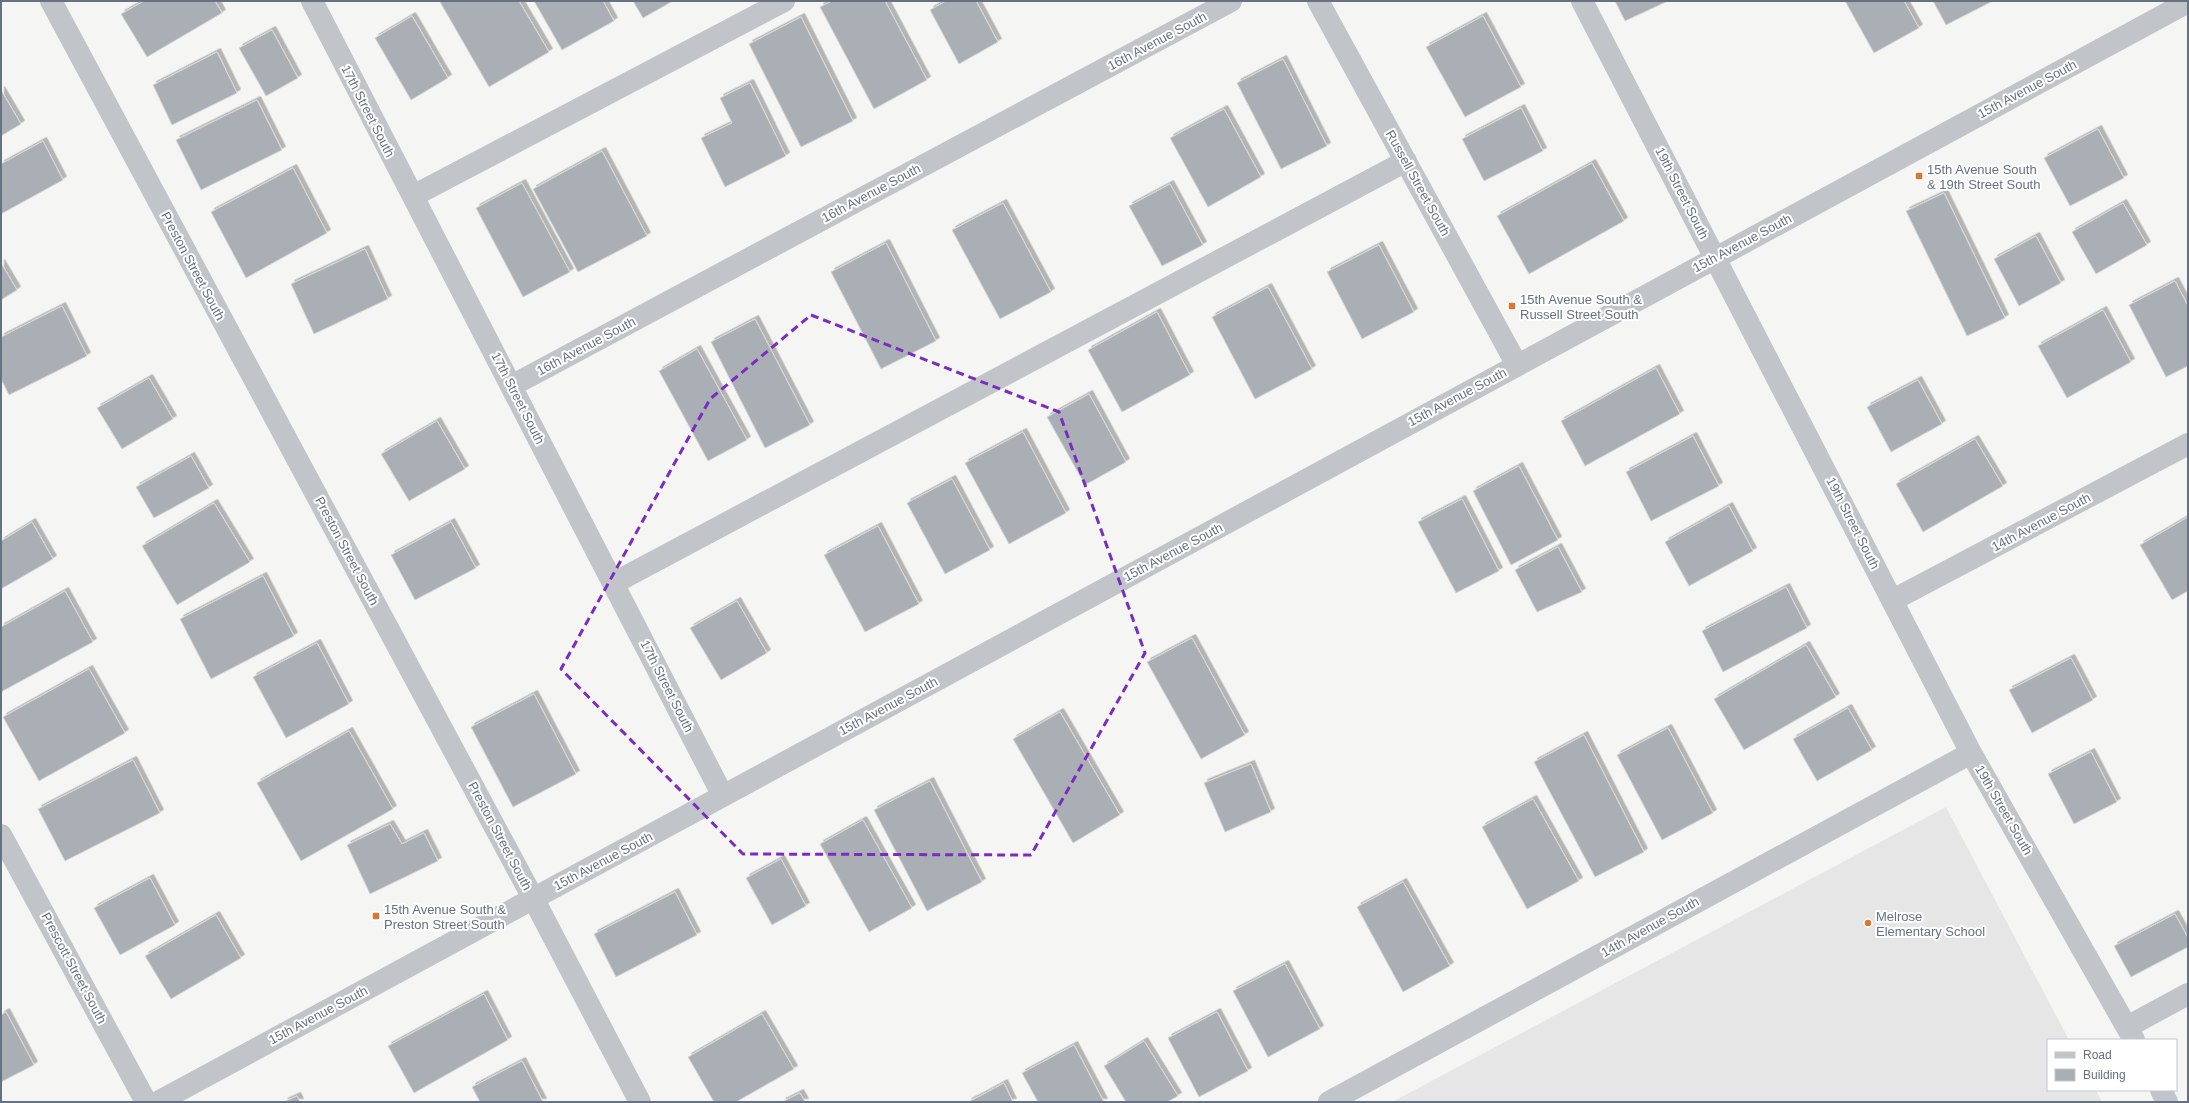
<svg xmlns="http://www.w3.org/2000/svg" width="2189" height="1103" font-family="Arial,sans-serif">
<defs>
<filter id="shadow"><feDropShadow dx="3.5" dy="-3.5" stdDeviation="0" flood-color="#0004"/></filter>
</defs>
<rect width="100%" height="100%" fill="#f5f6f3"/>
<path fill="#e6e6e6" d="M1946,807L2069,1040H2048V1090H2096L2102,1102H1392Z"/>
<path fill="#aaafb6" stroke="#d7d7d5" filter="url(#shadow)" d="M144,1H215L222,13L147,57L121,14Z
M441,1H519L549,52L489,87L440,2Z
M534,1H603L614,21L562,50Z
M633,1H673L643,18Z
M832,1H885L927,80L874,109L820,7Z
M946,1H976L998,42L959,64L930,10Z
M1615,1H1668L1625,21Z
M1845,1H1904L1919,28L1874,53Z
M1933,1H1993L1946,25Z
M412,16L448,78L411,100L375,38Z
M1483,16L1521,87L1465,117L1426,47Z
M801,17L853,121L801,147L749,44Z
M272,30L298,78L266,96L239,48Z
M217,52L237,93L172,125L153,85Z
M1283,59L1327,146L1281,169L1237,83Z
M750,83L786,156L725,187L701,138L732,123L720,98Z
M1,90L21,124L1,136Z
M257,100L282,150L201,190L176,140Z
M1521,108L1543,151L1484,181L1462,139Z
M1224,109L1261,177L1208,207L1170,138Z
M2098,129L2124,178L2070,206L2044,158Z
M43,141L63,180L1,214V164Z
M602,151L647,236L578,272L533,189Z
M1592,163L1624,221L1529,274L1497,216Z
M293,168L327,233L246,278L211,212Z
M522,183L570,272L523,297L476,208Z
M1170,184L1203,245L1162,266L1129,206Z
M1944,193L2005,318L1967,336L1906,211Z
M1003,203L1051,292L1000,319L952,230Z
M2123,203L2147,245L2096,274L2072,232Z
M2036,236L2061,283L2019,306L1994,259Z
M886,243L936,341L881,369L831,272Z
M1379,245L1414,312L1362,339L1327,272Z
M365,249L388,299L314,334L291,284Z
M1,263L17,290L1,300Z
M2175,281L2188,306V366L2166,377L2129,305Z
M1268,287L1312,369L1255,399L1212,317Z
M62,306L87,356L9,395L1,379V337Z
M2103,310L2131,362L2067,398L2038,346Z
M1157,312L1190,375L1122,412L1088,350Z
M755,319L810,425L765,448L711,342Z
M697,349L747,440L708,461L659,371Z
M1656,368L1680,414L1585,466L1561,421Z
M149,378L173,419L122,449L97,408Z
M1918,380L1942,424L1891,452L1867,407Z
M1089,394L1126,462L1085,485L1047,417Z
M437,421L465,469L409,501L381,454Z
M1023,432L1066,513L1009,544L965,463Z
M1693,436L1719,486L1651,521L1626,472Z
M1975,439L2003,486L1923,532L1896,484Z
M191,456L209,488L154,518L136,487Z
M1519,466L1558,540L1511,565L1473,491Z
M952,479L990,550L945,574L907,503Z
M1462,499L1499,571L1456,593L1418,522Z
M214,503L250,562L177,605L142,546Z
M1729,506L1753,551L1689,586L1665,542Z
M2188,517V591L2172,600L2140,545Z
M32,522L53,559L1,589V541Z
M451,522L476,568L415,600L391,555Z
M878,526L919,604L865,632L824,555Z
M1558,547L1582,592L1537,612L1515,570Z
M263,576L294,636L211,679L180,619Z
M1786,587L1807,628L1723,672L1702,631Z
M65,591L93,642L1,692V627Z
M737,601L767,653L721,680L690,628Z
M1192,638L1245,735L1201,759L1147,662Z
M317,643L349,704L286,738L253,677Z
M1806,645L1836,697L1744,750L1714,699Z
M2071,658L2093,700L2032,733L2009,690Z
M89,669L125,733L39,781L3,717Z
M534,694L576,774L513,807L471,727Z
M1848,708L1872,750L1817,781L1793,739Z
M1060,712L1120,815L1073,843L1013,739Z
M1668,728L1713,813L1662,840L1617,755Z
M349,731L393,809L301,861L257,783Z
M1584,735L1644,852L1595,877L1534,762Z
M2091,752L2117,802L2074,824L2048,774Z
M133,760L160,813L65,861L38,809Z
M1251,764L1271,812L1225,832L1204,783Z
M930,781L982,882L927,911L874,810Z
M1533,799L1579,881L1527,909L1482,827Z
M863,820L912,908L869,932L820,844Z
M390,824L402,844L424,833L438,861L370,894L347,845Z
M781,859L806,906L772,925L746,878Z
M150,878L175,925L120,955L94,908Z
M1403,882L1450,966L1403,992L1357,907Z
M675,892L697,935L616,977L594,934Z
M2175,914L2188,938V947L2131,977L2114,946Z
M216,915L241,958L171,999L145,956Z
M1285,964L1320,1029L1268,1057L1233,991Z
M484,994L508,1040L414,1093L388,1046Z
M6,1012L34,1065L1,1082V1015Z
M1217,1012L1248,1071L1199,1097L1168,1038Z
M762,1014L794,1069L736,1102H714L688,1057Z
M1144,1041L1178,1096L1167,1102H1126L1104,1066Z
M1074,1045L1104,1102H1038L1022,1073Z
M522,1061L543,1102H480L472,1087Z
M1004,1083L1013,1102H968L982,1095Z
M800,1093L805,1102H782Z
M297,1096L300,1102H284Z"/>
<g fill="none" stroke-linecap="round" stroke-linejoin="round">
<path stroke="#c1c4c8" stroke-width="22" d="M51,1L533,898L640,1102
M312,1L723,796
M1318,1L1517,365
M1582,1L1971,753L2134,1040
M413,196L784,1
M511,386L1231,1
M614,583L1406,161
M1893,600L2188,444
M1,835L146,1102
M2127,1027L2188,994
M2161,1090L2167,1102
M158,1102L2188,2
M1329,1102L1971,753"/>
</g>
<path fill="none" stroke="#7b2cbf" stroke-width="3" stroke-dasharray="8 5" stroke-linejoin="round" d="M811,315L1059,412L1145,653L1031,855L743,854L561,669L710,399Z"/>
<g fill="#da762f" stroke="#fff" stroke-width="1.5">
<rect x="1915" y="172" width="8" height="8" rx="2"/>
<rect x="1508" y="302" width="8" height="8" rx="2"/>
<rect x="372" y="912" width="8" height="8" rx="2"/>
<circle cx="1868" cy="923" r="4"/>
</g>
<g text-anchor="middle" dominant-baseline="central" stroke-width="4" stroke-linejoin="round" paint-order="stroke">
<g font-size="13" fill="#667182" stroke="#fff">
<text transform="translate(1157 41) rotate(-28)">16th Avenue South</text>
<text transform="translate(2027 89) rotate(-28)">15th Avenue South</text>
<text transform="translate(368 111) rotate(63)">17th Street South</text>
<text transform="translate(1418 183) rotate(61)">Russell Street South</text>
<text transform="translate(871 193) rotate(-28)">16th Avenue South</text>
<text transform="translate(1682 193) rotate(63)">19th Street South</text>
<text transform="translate(1742 243) rotate(-28)">15th Avenue South</text>
<text transform="translate(193 266) rotate(62)">Preston Street South</text>
<text transform="translate(586 346) rotate(-28)">16th Avenue South</text>
<text transform="translate(1457 397) rotate(-28)">15th Avenue South</text>
<text transform="translate(518 398) rotate(63)">17th Street South</text>
<text transform="translate(2041 522) rotate(-28)">14th Avenue South</text>
<text transform="translate(1853 523) rotate(63)">19th Street South</text>
<text transform="translate(347 551) rotate(62)">Preston Street South</text>
<text transform="translate(1173 552) rotate(-28)">15th Avenue South</text>
<text transform="translate(667 686) rotate(63)">17th Street South</text>
<text transform="translate(888 706) rotate(-28)">15th Avenue South</text>
<text transform="translate(2004 810) rotate(60)">19th Street South</text>
<text transform="translate(500 836) rotate(62)">Preston Street South</text>
<text transform="translate(603 861) rotate(-28)">15th Avenue South</text>
<text transform="translate(1650 927) rotate(-29)">14th Avenue South</text>
<text transform="translate(74 968) rotate(62)">Prescott Street South</text>
<text transform="translate(318 1015) rotate(-28)">15th Avenue South</text>
</g>
<g font-size="13" fill="#667182" stroke="#fff" text-anchor="start">
<text x="1927" y="169">15th Avenue South<tspan x="1927" dy="15">&amp; 19th Street South</tspan></text>
<text x="1520" y="299">15th Avenue South &amp;<tspan x="1520" dy="15">Russell Street South</tspan></text>
<text x="384" y="909">15th Avenue South &amp;<tspan x="384" dy="15">Preston Street South</tspan></text>
<text x="1876" y="916">Melrose<tspan x="1876" dy="15">Elementary School</tspan></text>
</g>
</g>
<rect width="2189" height="1103" fill="none" stroke="#667182" stroke-width="4"/>
<rect x="2047" y="1039" width="130" height="52" fill="#ffffff" stroke="#c2c6cd"/>
<rect x="2055" y="1052" width="20" height="6" fill="#c1c4c8" stroke="#c2c6cd"/>
<text x="2083" y="1059" font-size="12" fill="#667182">Road</text>
<rect x="2055" y="1069" width="20" height="12" fill="#aaafb6" stroke="#c2c6cd"/>
<text x="2083" y="1079" font-size="12" fill="#667182">Building</text>
</svg>
